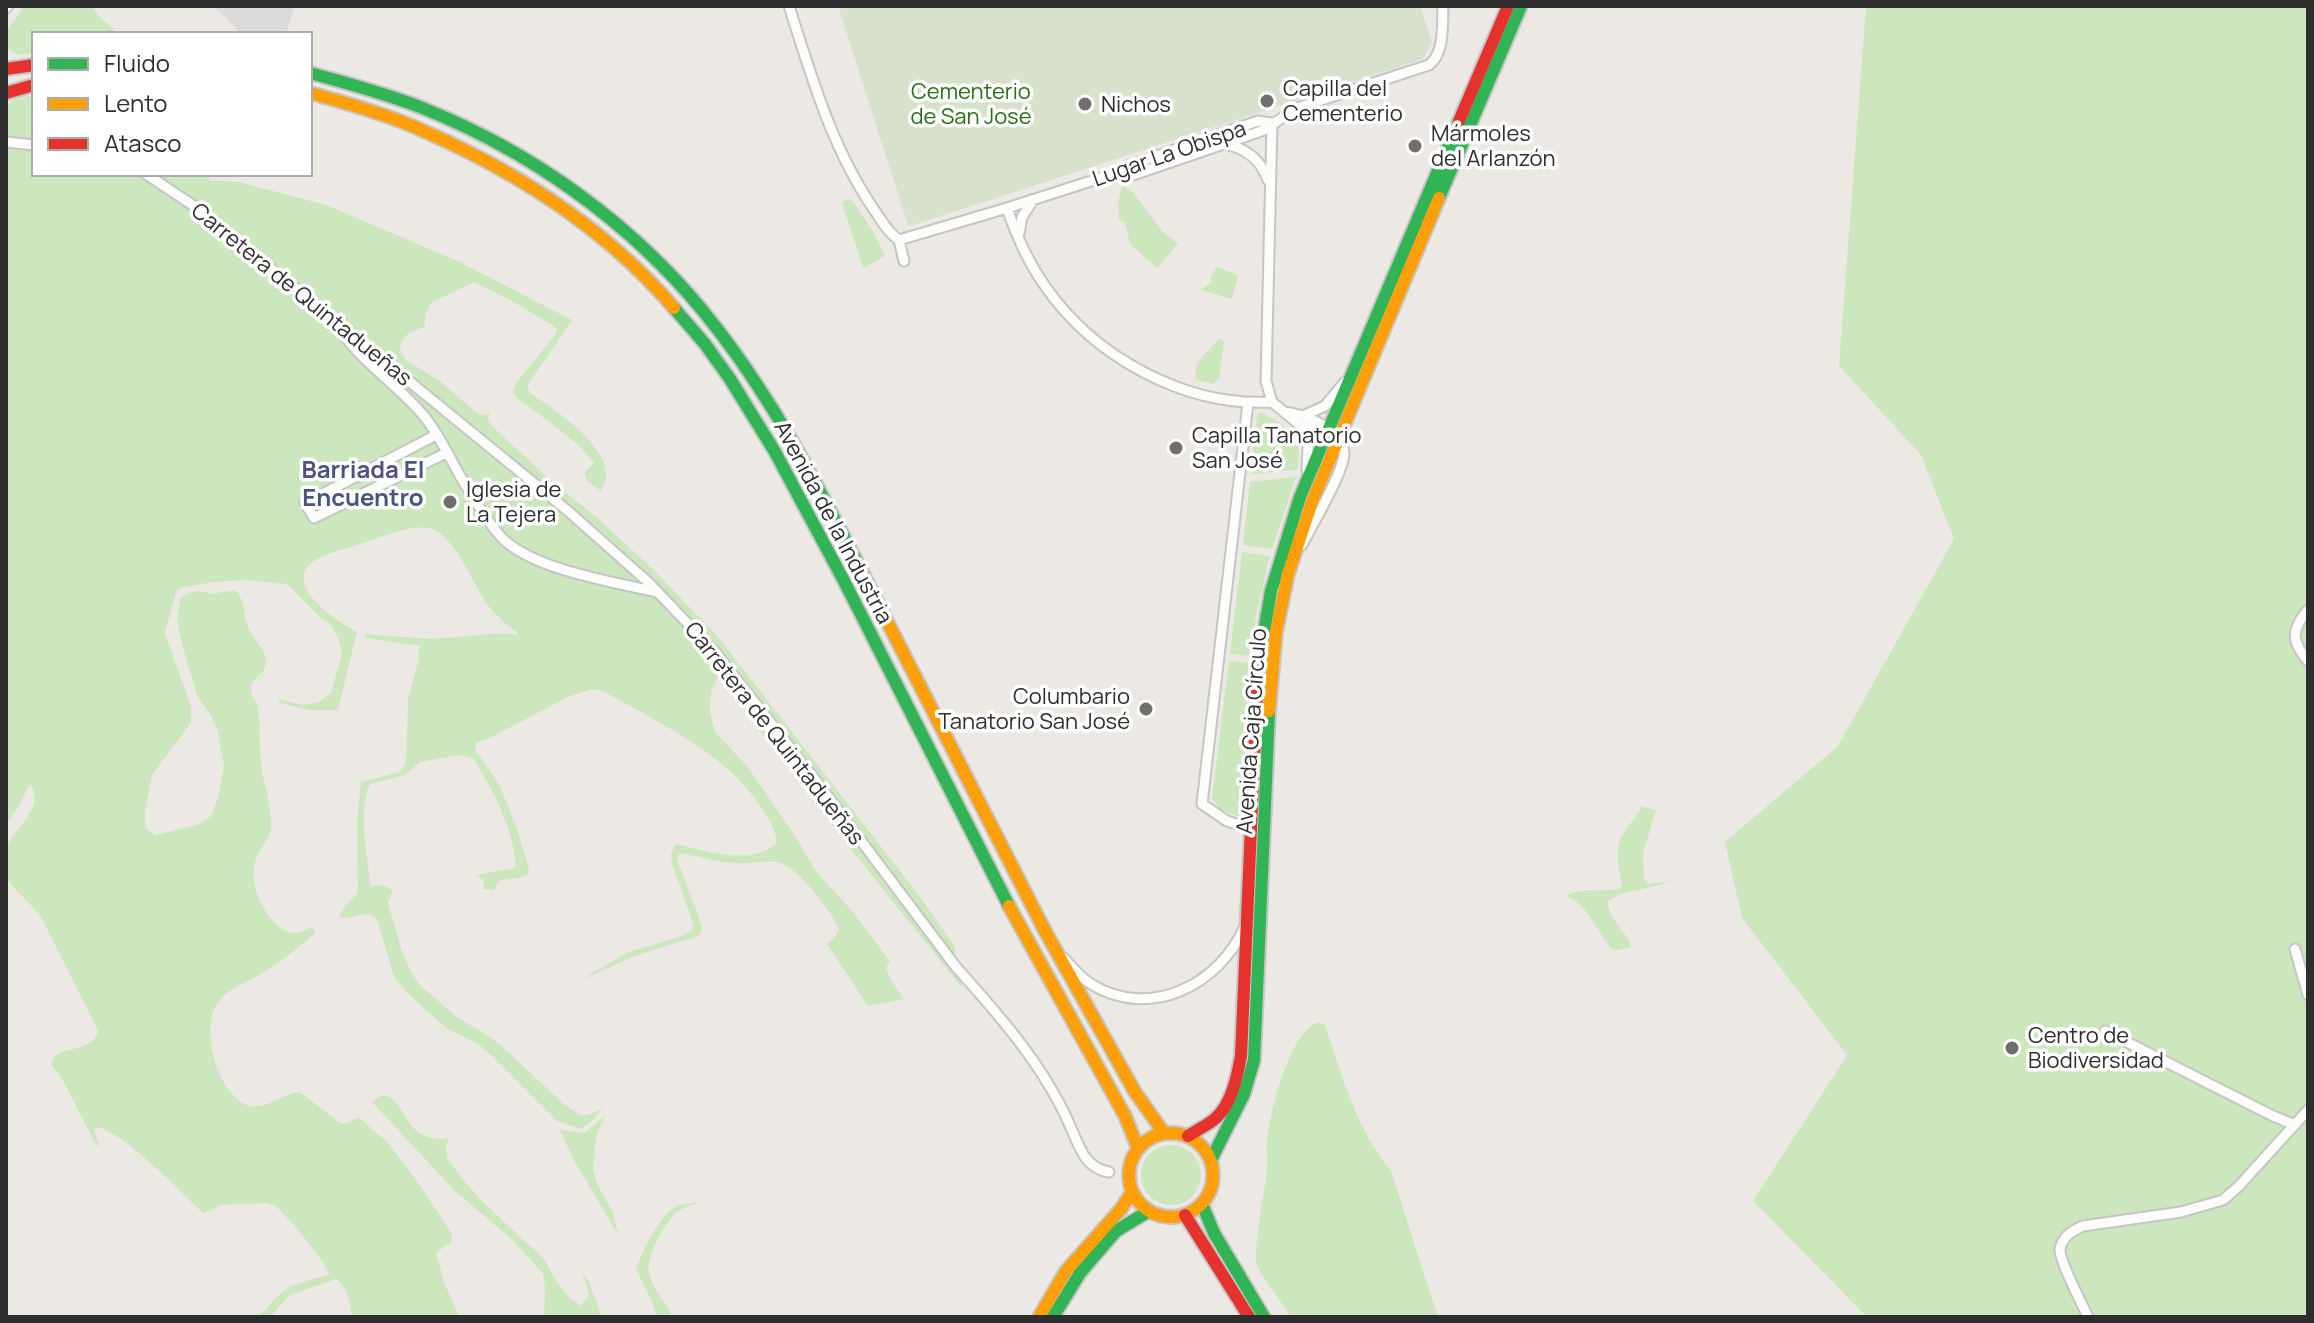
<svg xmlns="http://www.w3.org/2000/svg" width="2314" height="1323" font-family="Manrope,sans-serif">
<rect width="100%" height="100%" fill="#ece9e4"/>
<path fill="#dcdadb" d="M213,6H295L286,34H242Z"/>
<path fill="#cce7bd" d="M24,6H91L101,18L119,34H34V53L17,55L6,47V32Z
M1866,6H2308V1317H1867L1753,1201L1847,1055L1742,918L1725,842L1838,746L1954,539L1921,455L1839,366Z
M34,95V174H210L209,180L239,182L326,205L458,261L572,320L527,386L530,393C553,408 605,443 606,473C607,479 603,485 601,491L587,481L584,473L594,463C578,442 557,428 536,412C527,404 519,402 512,392L516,383L556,334L557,329L552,325L512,301L474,282L431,303L425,315V326C410,335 402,331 400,351L406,360L441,382L479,415H486L490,411L488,419L491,425L549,479L594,515L655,571L719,638L917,893L954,945L962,988L834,828L718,676L711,691L710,712L715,732L747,766L795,836L817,873L854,913L890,962L886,968L891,980L904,999L868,1006L827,944L835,937L839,929C830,910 801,871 781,863C771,859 759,863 749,863C726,865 703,857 680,853L677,859L702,926L701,934L692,938L635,956L579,981L628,952L679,937L693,930V923L672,864L671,854L676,844C707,851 749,866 776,844C777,831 770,821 763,810C727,753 659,723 603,691L592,689L568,697L488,739L477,742L475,747L476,751L499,784L517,829L529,868L528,874L518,878L500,880L494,890L483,889L484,880L475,875L515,868C517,834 491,787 474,759L459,755L420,762L405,775L370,784C358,810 367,858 371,886L384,885L393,891L388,903L402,951L411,972L420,985L457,1017L495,1040L564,1104L580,1115H588L603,1108L595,1118L581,1129L557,1121L491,1055L478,1044L446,1028L406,992L394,976L377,920C366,907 353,921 339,917L344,907L358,893L357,821L361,782L400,772L406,763L408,700L419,658L418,651L421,648L420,646L367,638L364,634L429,639L506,633L517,635V632C507,626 498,617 490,608C474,588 455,532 428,528C407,525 383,537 363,543C349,548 330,552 317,559C277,583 337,621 357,632L338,710H308L280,703L278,699L303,705L319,702L331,693L342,654L338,637L331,625L320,617L287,584L246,580L214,582L183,587L176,592L165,633L191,707V723L152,775L145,810V828L156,835L200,824L211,816L218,798L224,766L217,729L210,714L198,698L183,648L177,620L180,599L188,593L201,591L211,594L235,590C246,600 243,616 249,629C254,641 265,648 266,661C267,675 250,676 251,691C252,698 257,702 258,708C260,726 259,745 261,763C263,783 271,803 271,823C272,836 266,840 260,850C246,874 257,904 275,923C288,936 297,935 312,927L315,933C300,946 284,960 266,971C251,981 230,987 219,1001C198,1026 217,1093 247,1105C264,1112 283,1093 300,1092L340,1123L344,1124L358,1117L387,1142L419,1184L452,1234L451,1242L437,1252V1256L444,1282L459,1317H352C350,1303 348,1287 336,1279L290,1295L270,1317H258L282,1292L291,1286L329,1274L323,1262L299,1231L276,1206L267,1203L222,1205L204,1213L201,1211C176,1188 129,1137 98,1127L94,1130L100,1147L95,1143L64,1082L51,1064C57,1042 86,1057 99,1032L40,915L6,879C6,869 4,855 7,846C15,827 46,808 30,784L17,809L6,825V105L15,99Z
M1122,186L1131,190L1162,231L1178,244L1157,268L1130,244L1125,222L1119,220L1118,203Z
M846,199L852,200L871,228L885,256L863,268L842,203Z
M1217,267L1238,275L1232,299L1201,290L1212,281L1210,278Z
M1220,338L1224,342L1219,378L1213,384L1196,380C1192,362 1208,351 1220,338Z
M1261,412C1289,428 1305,434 1297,470L1251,474L1257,415Z
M1328,441H1330L1291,544L1277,600L1259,854L1249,1052L1246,1071L1233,1106L1267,634C1280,568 1303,504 1328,441Z
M1296,477L1272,549L1243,545L1250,482Z
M1242,552L1270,556L1257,611L1250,656L1230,654Z
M1229,661L1249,663L1241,818L1220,809L1212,799Z
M1641,806L1656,810L1643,853L1644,879L1649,884L1672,881L1648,888L1620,894L1608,901C1607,916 1624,930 1631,944L1630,947L1614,951C1597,935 1589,903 1565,896C1584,886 1602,894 1622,888C1621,875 1616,860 1618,847C1621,831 1636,820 1641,806Z
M1319,1022L1325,1025C1341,1074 1357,1130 1391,1171L1438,1317H1291C1284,1305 1261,1277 1257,1265C1253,1252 1263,1196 1266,1180C1268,1165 1266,1151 1267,1137C1271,1110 1290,1030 1319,1022Z
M383,1095C407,1097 403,1146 449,1138L446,1145L447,1158L460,1176L481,1200L545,1260L556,1281L569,1297L581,1306L589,1294L582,1272L589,1282L602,1317H544L545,1289L543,1273L510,1238L455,1191L372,1102Z
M605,1115L596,1137L593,1170L597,1184L612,1210L619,1236L573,1159L560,1130L585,1133Z
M1141 1175a30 30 0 1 1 60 0a30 30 0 1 1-60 0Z
M702,1201C695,1204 686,1206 679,1211C666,1219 645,1257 649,1272C651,1286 663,1299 670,1311V1317H656L653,1304L636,1269C642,1251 659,1215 677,1206C685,1203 694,1203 702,1201Z"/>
<path fill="#d7e1cb" d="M838,6H1420L1432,41L1423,59L910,226L908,225Z"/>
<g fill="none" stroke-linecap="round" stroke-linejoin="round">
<defs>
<path id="street" d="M789,6C812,78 832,149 875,211C882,221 888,233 899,240
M6,8L8,6
M1272,123L1266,381L1272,402L1300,425L1304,433L1308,446L1307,470
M6,142L34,145
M1223,144C1245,147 1261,160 1268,180
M146,174L197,208L568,511L648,582L715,652L816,781L956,967C1000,1016 1045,1067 1071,1128C1080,1148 1085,1168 1109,1172
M1113,174L1133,175L1244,137L1264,130L1297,108L1429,65C1445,53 1442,25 1443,6
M1007,208C1016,235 1028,262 1045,286C1094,357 1185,407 1272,402
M1019,234L1022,217L1033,200
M899,240L1007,208L1113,174L1128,166L1258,121L1272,123
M899,240L904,261
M340,329C362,363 398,385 424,416C442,438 453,466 468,489C478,506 489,524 503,539C536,570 613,582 657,592
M1248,403L1202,804L1227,821L1251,829
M1285,412C1306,415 1341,428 1344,453C1345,470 1311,527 1302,545
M1305,415L1325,406L1345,382
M1300,425L1317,431L1331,429
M436,435L305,503L314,518L446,453
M2308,610C2291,630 2291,641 2308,661
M2295,949L2308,995
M1064,958C1072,967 1080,977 1091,984C1149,1020 1219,986 1245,926
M2105,1031L2273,1116L2295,1125
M2088,1317C2082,1304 2059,1260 2060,1249C2062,1237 2073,1230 2083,1226L2181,1212L2223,1200L2238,1187L2308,1110"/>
<path id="fast" d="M310,73C347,83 384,93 420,107C529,150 629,221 703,311C769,391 817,484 864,576
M1439,198L1521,6
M674,308L705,344L730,379L775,452L843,579L1009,906
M1258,667L1271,591L1300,497L1459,121
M1211,1160L1244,1094L1254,1060L1269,711
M1202,1204L1214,1233L1264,1317
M1053,1317L1080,1273L1116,1231L1149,1211"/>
<path id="slow" d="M310,93C349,104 389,115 426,132C519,173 608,231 674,308
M864,576L1045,931L1135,1092L1164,1133
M1269,711L1276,632L1288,574L1312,502L1439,198
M1009,906L1125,1116L1138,1148
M1129 1175a42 42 0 1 1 84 0a42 42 0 1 1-84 0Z
M1039,1317L1066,1271L1121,1209L1132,1192"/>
<path id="jam" d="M6,69L34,65
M6,93L34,85
M1459,121L1508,6
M1188,1136C1197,1130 1208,1125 1216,1118C1232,1103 1237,1077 1241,1056L1258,667
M1185,1215L1249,1317"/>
</defs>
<use href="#street" stroke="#c5c5c5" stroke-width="13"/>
<use href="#fast" stroke="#c5c5c5" stroke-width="16"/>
<use href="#slow" stroke="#c5c5c5" stroke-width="16"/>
<use href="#jam" stroke="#c5c5c5" stroke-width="16"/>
<use href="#street" stroke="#fcfcfb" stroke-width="9"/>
<use href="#fast" stroke="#30b455" stroke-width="12"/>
<use href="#slow" stroke="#ff9f0a" stroke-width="12"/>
<use href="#jam" stroke="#e5322d" stroke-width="12"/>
</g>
<g fill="#706f6e" stroke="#fff" stroke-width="3">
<circle cx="1267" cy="101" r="8"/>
<circle cx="1085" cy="104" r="8"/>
<circle cx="1415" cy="146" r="8"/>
<circle cx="1176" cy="448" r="8"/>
<circle cx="450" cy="502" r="8"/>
<circle cx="1146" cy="709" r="8"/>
<circle cx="2012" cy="1048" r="8"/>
</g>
<g text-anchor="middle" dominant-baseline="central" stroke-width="7" stroke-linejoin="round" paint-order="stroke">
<g font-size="22" fill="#2e2e2e" stroke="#fff" text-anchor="start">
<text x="1283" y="88">Capilla del<tspan x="1283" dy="25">Cementerio</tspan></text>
<text x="1101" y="104">Nichos</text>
<text x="1431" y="133">Mármoles<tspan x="1431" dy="25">del Arlanzón</tspan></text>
<text x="1192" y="435">Capilla Tanatorio<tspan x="1192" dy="25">San José</tspan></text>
<text x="466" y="489">Iglesia de<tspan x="466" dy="25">La Tejera</tspan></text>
<text x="1130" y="696" text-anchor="end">Columbario<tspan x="1130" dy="25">Tanatorio San José</tspan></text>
<text x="2028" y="1035">Centro de<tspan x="2028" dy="25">Biodiversidad</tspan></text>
</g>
<g font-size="22" fill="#277019" stroke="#fff">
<text x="971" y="91">Cementerio<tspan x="971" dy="25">de San José</tspan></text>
</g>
<g font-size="22" fill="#2e2e2e" stroke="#fff">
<text transform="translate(1169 153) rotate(-19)">Lugar La Obispa</text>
<text transform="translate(302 294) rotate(39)">Carretera de Quintadueñas</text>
<text transform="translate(834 522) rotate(62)">Avenida de la Industria</text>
<text transform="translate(1251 731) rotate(-86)">Avenida Caja Círculo</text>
<text transform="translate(775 733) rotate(52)">Carretera de Quintadueñas</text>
</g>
<g font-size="24" font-weight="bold" fill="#4c5381" stroke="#fff">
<text x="363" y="468">Barriada El<tspan x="363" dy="28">Encuentro</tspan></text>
</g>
</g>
<rect width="2314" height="1323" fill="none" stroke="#2e2e2e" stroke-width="16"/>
<rect x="32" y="32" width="280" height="144" fill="#ffffff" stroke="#ababab" stroke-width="2"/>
<rect x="48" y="58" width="40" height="12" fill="#30b455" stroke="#ababab" stroke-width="2"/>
<text x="104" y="72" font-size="24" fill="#2e2e2e">Fluido</text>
<rect x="48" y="98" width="40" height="12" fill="#ff9f0a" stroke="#ababab" stroke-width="2"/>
<text x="104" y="112" font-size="24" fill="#2e2e2e">Lento</text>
<rect x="48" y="138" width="40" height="12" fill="#e5322d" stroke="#ababab" stroke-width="2"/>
<text x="104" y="152" font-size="24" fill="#2e2e2e">Atasco</text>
</svg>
